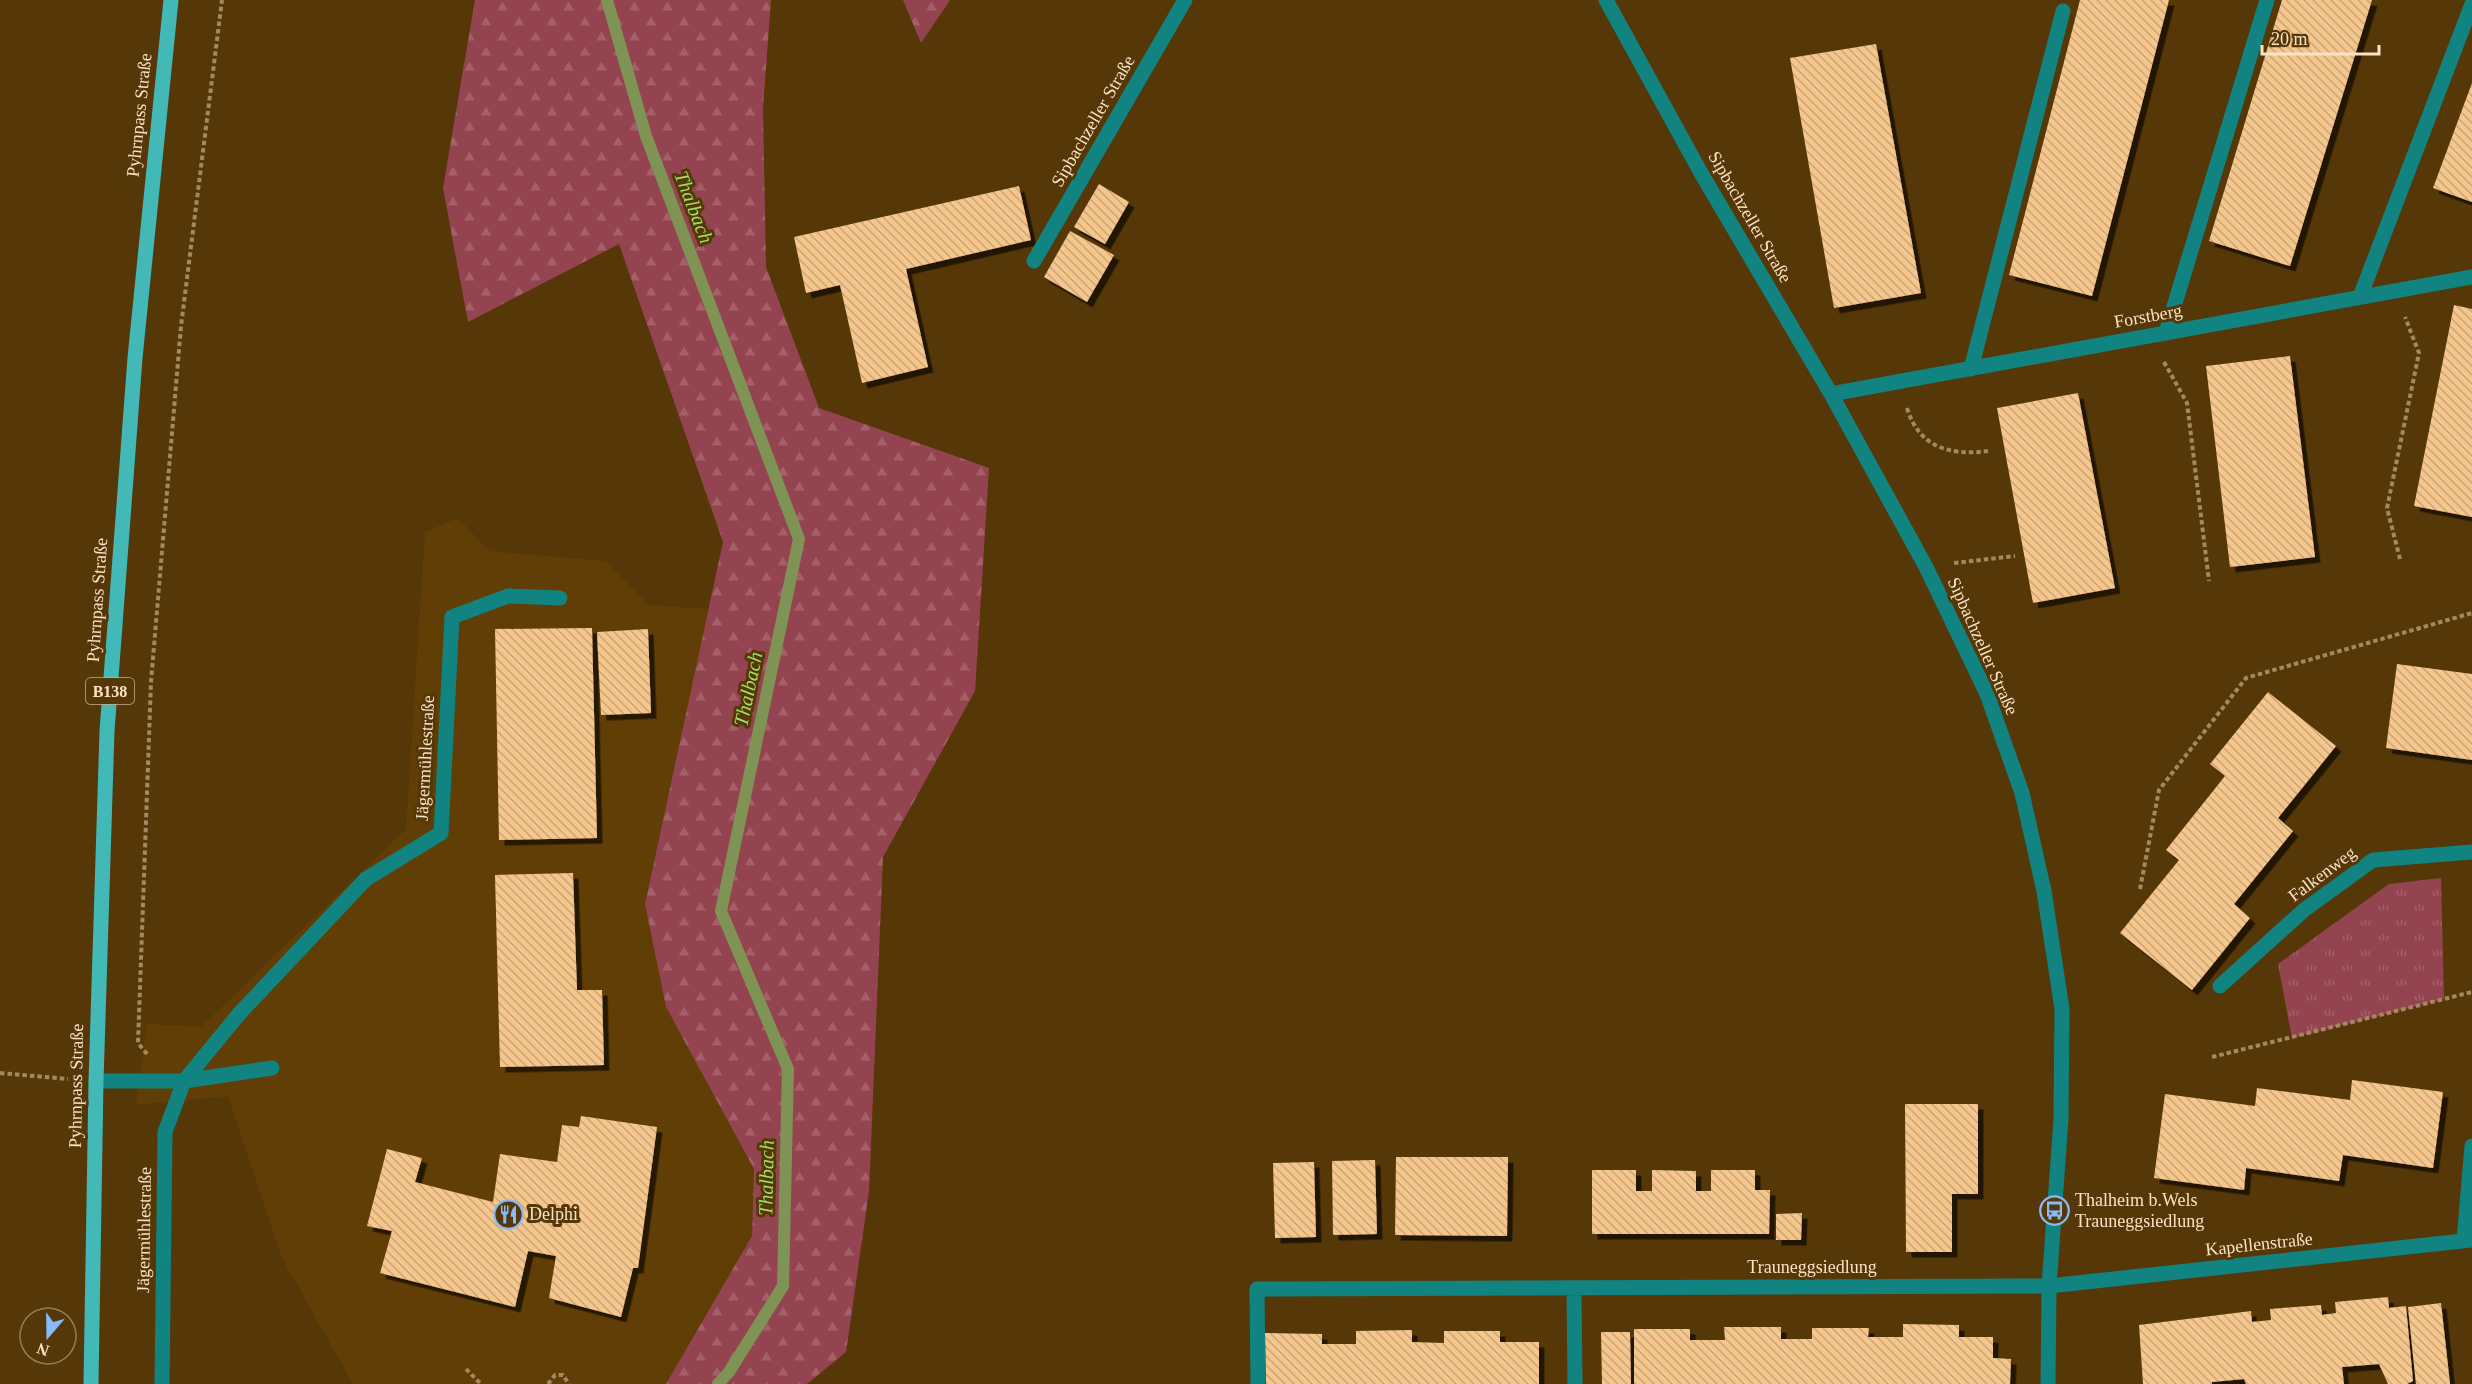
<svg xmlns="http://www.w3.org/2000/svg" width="2472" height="1384" font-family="Georgia,serif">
<defs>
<pattern id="grass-tufts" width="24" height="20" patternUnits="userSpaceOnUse" patternTransform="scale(1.5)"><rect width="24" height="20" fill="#944450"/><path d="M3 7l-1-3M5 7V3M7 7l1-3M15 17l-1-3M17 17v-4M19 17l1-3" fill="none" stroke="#a45f68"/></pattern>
<pattern id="forest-firs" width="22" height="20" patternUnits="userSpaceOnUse" patternTransform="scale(1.5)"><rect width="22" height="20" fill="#944450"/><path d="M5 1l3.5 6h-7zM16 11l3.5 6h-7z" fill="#a45f68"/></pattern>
<pattern id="building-back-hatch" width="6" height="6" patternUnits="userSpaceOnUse" patternTransform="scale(1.5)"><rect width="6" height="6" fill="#f5c78d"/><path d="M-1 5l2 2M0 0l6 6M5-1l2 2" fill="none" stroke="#caa678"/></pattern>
<filter id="shadow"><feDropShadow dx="5.5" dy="5.5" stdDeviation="0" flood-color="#0009"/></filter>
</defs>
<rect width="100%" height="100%" fill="#563808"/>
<path fill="#603e05" d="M458,518L489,551L605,561L649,605L709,609L645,904L666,1007L754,1169L752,1236L666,1384H353L282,1258L228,1096L136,1105L147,1024L201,1027L406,829L425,532Z"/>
<path fill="url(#grass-tufts)" d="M2441,878L2444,999L2292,1038L2278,964L2389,884Z"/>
<path fill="url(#forest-firs)" d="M475,0H771L763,108L766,267L819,408L989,468L975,691L883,857L869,1191L846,1352L807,1384H666L752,1236L754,1169L666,1007L645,904L723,542L619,244L468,322L443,188Z
M903,0H950L921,43Z"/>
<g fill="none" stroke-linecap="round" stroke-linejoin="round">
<path stroke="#7e9354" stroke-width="12" d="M607,0L646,136L799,539L721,911L788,1069L783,1286L729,1372L718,1384"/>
</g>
<path fill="url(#building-back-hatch)" filter="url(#shadow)" d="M2080,0H2169L2092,296L2009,275Z
M2282,0H2372L2290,266L2209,241Z
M1876,44L1921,293L1834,308L1790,58Z
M2472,83V202L2433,188Z
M1099,184L1129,202L1105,244L1074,227Z
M1019,186L1031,240L906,269L928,367L862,383L840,285L806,293L794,237Z
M1070,231L1114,255L1087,302L1044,277Z
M2454,305L2472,309V517L2414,506Z
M2290,356L2315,557L2230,567L2206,366Z
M2078,393L2115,588L2033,603L1997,408Z
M592,628L597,838L499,840L495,629Z
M648,629L651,713L601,715L597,632Z
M2397,664L2472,674V760L2386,748Z
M2268,692L2336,746L2278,818L2293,831L2234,904L2250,918L2192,990L2120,933L2179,860L2166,850L2225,776L2210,764Z
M573,873L577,990H602L604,1065L500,1067L495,875Z
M2352,1080L2443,1092L2433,1168L2343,1155L2339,1181L2246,1168L2244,1190L2154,1178L2165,1094L2255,1106L2257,1088L2350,1100Z
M1905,1104H1978V1194H1952V1252H1906Z
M581,1116L657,1127L638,1268H633L621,1317L549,1298L556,1256L528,1251L515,1307L380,1273L392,1231L367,1226L387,1149L422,1158L415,1182L493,1202L500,1154L557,1162L562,1125L579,1127Z
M1396,1157H1508L1507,1236L1395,1235Z
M1375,1160L1377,1234L1333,1235L1332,1161Z
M1314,1162L1316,1237L1275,1238L1273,1163Z
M1592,1170H1636V1191H1652V1170L1696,1171V1191H1711V1170H1755V1190H1770L1769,1234H1592Z
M1802,1213L1801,1240H1776V1214Z
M2388,1297L2389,1308L2406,1306L2413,1381L2407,1384H2388L2379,1364L2342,1367L2344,1384H2246L2244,1379L2212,1382V1384H2143L2139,1325L2251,1311L2252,1322L2271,1320L2270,1309L2321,1305L2322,1315L2336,1313L2335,1302Z
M2441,1303L2450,1384H2416L2408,1307Z
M1903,1324L1959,1325V1337H1993V1358L2011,1359L2010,1384H1634V1329H1690V1340H1725L1724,1327H1781V1339H1812V1328H1869L1868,1337H1903Z
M1412,1330V1342L1444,1343V1331H1500V1342H1539V1384H1266L1265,1333L1322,1334V1344H1356V1331Z
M1601,1332H1630L1631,1384H1602Z"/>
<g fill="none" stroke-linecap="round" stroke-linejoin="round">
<path stroke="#a38861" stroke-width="4" stroke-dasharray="4.5 3" stroke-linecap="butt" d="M2164,362L2187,403L2209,581
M1907,408C1919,448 1951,456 1988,451
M2400,559L2387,508L2419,353L2405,317
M1954,563L2015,556
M2140,889L2159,790L2246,678L2472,613
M147,1054L138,1043L151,682L181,326L222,0
M2212,1057L2472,992
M0,1073L68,1079
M466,1369L481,1384
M548,1384L555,1375H563L569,1384"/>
<path stroke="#118381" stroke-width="15" d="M1606,0L1701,173L1831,394L1926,567L1987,694L2022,793L2044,891L2062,1009L2061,1119L2049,1286L2048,1384
M1034,261L1185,0
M2360,297L2472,4
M2166,333L2267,0
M1971,369L2063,11
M1831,394L2472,277
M2220,986L2304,910L2373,860L2472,852
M96,1081H184L272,1068
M2464,1241L2472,1146
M1574,1288L1575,1384
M162,1384L165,1132L184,1081L239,1014L366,879L441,833L452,617L508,596L560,598
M1258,1384L1257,1289L2049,1286L2472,1240"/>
<path stroke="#43b9b7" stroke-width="15" d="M91,1384L96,1081L107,731L135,358L171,0"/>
</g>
<defs>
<symbol id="bus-ring" viewBox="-11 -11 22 22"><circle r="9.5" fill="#563808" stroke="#85bbfb" stroke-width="1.5"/><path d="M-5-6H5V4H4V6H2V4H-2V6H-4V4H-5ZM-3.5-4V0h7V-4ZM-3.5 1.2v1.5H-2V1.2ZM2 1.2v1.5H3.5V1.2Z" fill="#85bbfb"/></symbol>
<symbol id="restaurant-ring" viewBox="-11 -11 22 22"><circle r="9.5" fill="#563808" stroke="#85bbfb" stroke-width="1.5"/><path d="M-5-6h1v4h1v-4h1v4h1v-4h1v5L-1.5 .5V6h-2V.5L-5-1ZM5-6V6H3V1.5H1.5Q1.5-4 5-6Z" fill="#85bbfb"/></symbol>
</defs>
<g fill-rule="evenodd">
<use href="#bus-ring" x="2038" y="1194" width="33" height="33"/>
<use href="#restaurant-ring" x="492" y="1198" width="33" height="33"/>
</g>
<g text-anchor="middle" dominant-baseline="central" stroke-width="6" stroke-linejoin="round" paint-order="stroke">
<rect fill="#563808" stroke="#c8af8c" stroke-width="1.5" x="86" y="678" width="48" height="26" rx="4.5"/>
<g font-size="16" font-weight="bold" fill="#f9e2c5">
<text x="110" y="691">B138</text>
</g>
<g font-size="18" fill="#f9e2c5" stroke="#563808">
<text transform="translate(139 115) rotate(-84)">Pyhrnpass Straße</text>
<text transform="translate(1093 121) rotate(-60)">Sipbachzeller Straße</text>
<text transform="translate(1750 217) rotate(60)">Sipbachzeller Straße</text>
<text transform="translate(2148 316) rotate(-10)">Forstberg</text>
<text transform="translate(97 600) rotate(-86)">Pyhrnpass Straße</text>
<text transform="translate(1983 646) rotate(66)">Sipbachzeller Straße</text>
<text transform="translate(425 758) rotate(-87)">Jägermühlestraße</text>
<text transform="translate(2322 874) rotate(-37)">Falkenweg</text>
<text transform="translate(76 1086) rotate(-89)">Pyhrnpass Straße</text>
<text transform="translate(144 1230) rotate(-89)">Jägermühlestraße</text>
<text transform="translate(2259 1244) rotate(-6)">Kapellenstraße</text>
<text x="1812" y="1267">Trauneggsiedlung</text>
</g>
<g font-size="18" fill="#f9e2c5" stroke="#563808" text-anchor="start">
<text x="2075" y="1200">Thalheim b.Wels<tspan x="2075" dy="21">Trauneggsiedlung</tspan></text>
<text x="529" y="1214">Delphi</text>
</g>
<g font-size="20" font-style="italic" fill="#9de264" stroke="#563808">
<text transform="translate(694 207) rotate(69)">Thalbach</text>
<text transform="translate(748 689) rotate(-78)">Thalbach</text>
<text transform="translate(766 1178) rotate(-89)">Thalbach</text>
</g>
</g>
<g transform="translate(48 1336) rotate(200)"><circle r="28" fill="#563808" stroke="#977c54" stroke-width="1.5"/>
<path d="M0-4.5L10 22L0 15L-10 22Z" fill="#85bbfb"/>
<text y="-9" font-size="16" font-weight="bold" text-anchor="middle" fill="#f9e2c5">N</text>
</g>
<path d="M2262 45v9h117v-9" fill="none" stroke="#f9e2c5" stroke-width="3"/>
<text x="2271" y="45" font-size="18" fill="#f9e2c5" stroke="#563808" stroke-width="4.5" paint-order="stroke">20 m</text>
</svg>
